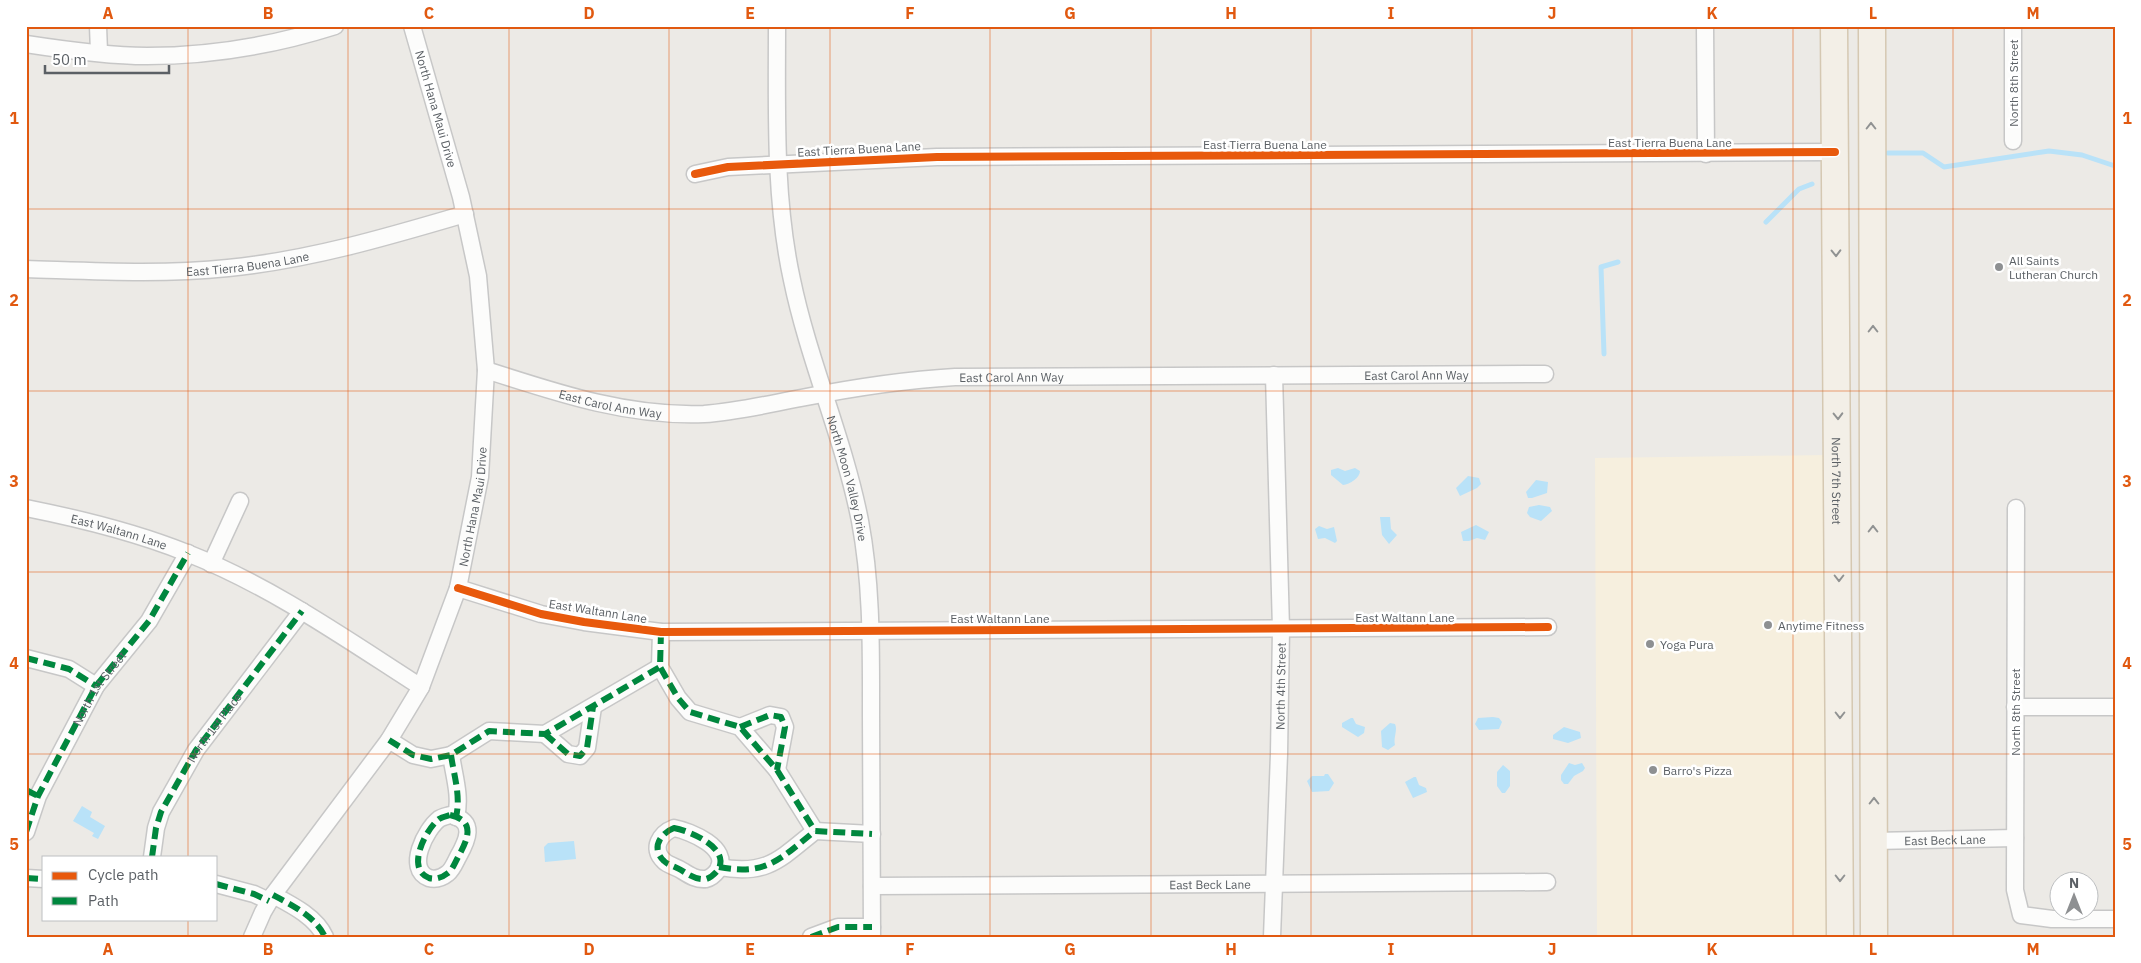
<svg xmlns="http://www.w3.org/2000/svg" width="2141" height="963" font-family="'IBM Plex Sans',sans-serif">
<rect width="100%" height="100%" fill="#eceae6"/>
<path fill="#f6efde" d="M1827,455L1829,937H1597L1595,458Z"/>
<path fill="#b9e2f8" d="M1338,468L1345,471L1355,468L1360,471C1360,478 1350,484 1343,485L1331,475V470Z
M1468,476L1479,478L1481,484L1477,488L1460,496L1456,488Z
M1536,480L1548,482L1547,493L1532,498H1528L1526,492Z
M1539,505L1550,507L1552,511L1541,521L1530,517L1527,513L1529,507Z
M1380,517H1390L1391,529L1397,535L1389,544L1382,535Z
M1476,525L1489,532L1485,540L1477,538L1469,541H1463L1461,532Z
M1319,526L1327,529L1334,527L1337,541L1335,543L1325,538L1318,539L1315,529Z
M1493,717L1499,718L1502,722L1499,729L1479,730L1475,724L1478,718Z
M1351,718H1353L1356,724L1365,727L1364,733L1358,737L1342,727V723Z
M1390,723L1395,724C1398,730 1393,738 1395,745L1388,750L1382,747L1381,731Z
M1564,727L1580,732L1581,738L1568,743L1553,739V735Z
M1569,763L1575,765L1582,763L1585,768L1583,771L1574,776L1568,784H1564L1561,780V775Z
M1503,765L1510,771V786L1505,793H1502L1497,786V772Z
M1325,774H1328L1334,783L1329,791L1312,792L1307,781L1312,776H1324Z
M1414,777H1416L1419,785L1426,788L1427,792L1413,798L1405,782Z
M82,806L92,812L90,817L105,826L98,839L92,836L94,833L73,821Z
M574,841L576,859L545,862L544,847L548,843Z"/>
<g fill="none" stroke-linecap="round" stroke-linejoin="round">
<path stroke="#b9e2f8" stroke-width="5" d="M1888,153H1923L1944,167L2049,151L2082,155L2115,166
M1766,222L1799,189L1812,184
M1604,354L1601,267L1618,262"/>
<defs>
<g id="street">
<path d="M98,26L99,52"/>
<path id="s1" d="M777,26C777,110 774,198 792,280C809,362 844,439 860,521C872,584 871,650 871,714C871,789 872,863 872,937"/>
<path d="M1705,26L1706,154"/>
<path d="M2013,26V141"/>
<path d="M26,44C65,50 108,56 147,56C211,56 275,45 335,26"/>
<path d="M695,174L728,167L937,157L1835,152"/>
<path id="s2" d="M26,269C93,271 161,275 228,268C309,260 387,237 465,214"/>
<path id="s3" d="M486,370C557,393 628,417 704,414C736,412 769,404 801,398C852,388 903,380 955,377L1545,374"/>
<path id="s4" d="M26,508C81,519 135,532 187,553C271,586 346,639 421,687"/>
<path d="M2016,508L2015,890L2021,915L2052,919H2115"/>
<path d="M211,564L240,501"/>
<path d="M458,588L541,614L584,622L661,632L1548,627"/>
<path d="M661,632L660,667L678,698L690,712L740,727L777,770L815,831"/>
<path d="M26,658L69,669L96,686"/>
<path d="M2015,707H2115"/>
<path d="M740,727L770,715L781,717L785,727L777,770"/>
<path d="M545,734L568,754L580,756L587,748L593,707"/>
<path d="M389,740L413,755L431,759L451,755L489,731L545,734L660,667"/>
<path d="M451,755C454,776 461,796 456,817"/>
<path d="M450,815C477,821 467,841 458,857C455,863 452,870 448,873C443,877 436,880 429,878C405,869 426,829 439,819C442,817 447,816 450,815Z"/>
<path d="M674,828C690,831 731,848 718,870C715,874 710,878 706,879C696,880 689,875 681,870C676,867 668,865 664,861C650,848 661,833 674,828Z"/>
<path id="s5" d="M26,832L38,796L96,686L149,621L188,553"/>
<path id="s6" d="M1874,841L2015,838"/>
<path d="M152,857L156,828L161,812L196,750L302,611"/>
<path d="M719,867C767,876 780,859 815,831L872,834"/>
<path d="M26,878L44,879"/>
<path d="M216,884L254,894L269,901"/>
<path id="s7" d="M872,886L1547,882"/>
<path d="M273,895C292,905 316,917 325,937"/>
<path id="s8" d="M252,937L263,912L273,895L389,740L421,687L458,588L480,477L486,370L478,276L461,197L412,26"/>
<path d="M811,937L838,927H872"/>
<path id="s9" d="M1272,937L1279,754L1281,629L1274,375"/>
</g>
<g id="primary">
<path id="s10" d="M1834,26L1840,937"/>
<path d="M1872,26L1874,937"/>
</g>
</defs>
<use href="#street" stroke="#c7c7c7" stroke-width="19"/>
<use href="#primary" stroke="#d5c8b2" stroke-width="29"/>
<use href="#street" stroke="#fcfcfb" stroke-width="16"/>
<use href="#primary" stroke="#f3efe7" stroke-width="26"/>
<g stroke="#00873e" stroke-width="6" stroke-dasharray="12 6" stroke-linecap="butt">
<path d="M661,632L660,667L678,698L690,712L740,727L777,770L815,831"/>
<path d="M26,658L69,669L96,686"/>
<path d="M740,727L770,715L781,717L785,727L777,770"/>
<path d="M545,734L568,754L580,756L587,748L593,707"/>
<path d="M389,740L413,755L431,759L451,755L489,731L545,734L660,667"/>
<path d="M451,755C454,776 461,796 456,817"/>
<path d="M26,790L38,796"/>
<path d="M450,815C477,821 467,841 458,857C455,863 452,870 448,873C443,877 436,880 429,878C405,869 426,829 439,819C442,817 447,816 450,815Z"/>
<path d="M674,828C690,831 731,848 718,870C715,874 710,878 706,879C696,880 689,875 681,870C676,867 668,865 664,861C650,848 661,833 674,828Z"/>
<path d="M26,832L38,796L96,686L149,621L188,553"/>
<path id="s11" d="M152,857L156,828L161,812L196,750L302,611"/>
<path d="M719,867C767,876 780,859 815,831L872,834"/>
<path d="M26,878L44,879"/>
<path d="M216,884L254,894L269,901"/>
<path d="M273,895C292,905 316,917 325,937"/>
<path d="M811,937L838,927H872"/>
</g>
<defs>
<path id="cycleway" d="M695,174L728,167L937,157L1835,152
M458,588L541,614L584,622L661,632L1548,627"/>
</defs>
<use href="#cycleway" stroke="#fff" stroke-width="11"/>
<use href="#cycleway" stroke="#e8590c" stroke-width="8"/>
</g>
<defs><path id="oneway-chevron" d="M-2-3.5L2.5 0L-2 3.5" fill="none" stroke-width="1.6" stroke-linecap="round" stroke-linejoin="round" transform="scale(1.25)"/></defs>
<g stroke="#909292">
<use href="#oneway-chevron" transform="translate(1871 126) rotate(-90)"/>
<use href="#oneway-chevron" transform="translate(1836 253) rotate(89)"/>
<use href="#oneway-chevron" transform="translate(1873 329) rotate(-90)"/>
<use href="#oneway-chevron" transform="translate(1838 416) rotate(89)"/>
<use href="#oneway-chevron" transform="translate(1873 529) rotate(-90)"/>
<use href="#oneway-chevron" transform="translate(1839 578) rotate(90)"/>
<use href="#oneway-chevron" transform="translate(1840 715) rotate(90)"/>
<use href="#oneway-chevron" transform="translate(1874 801) rotate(-90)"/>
<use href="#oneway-chevron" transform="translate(1840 878) rotate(90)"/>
</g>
<path fill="none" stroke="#e15910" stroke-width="1" stroke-opacity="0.55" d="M188,26V857M348,26V937M509,26V937M669,26V937M830,26V937M990,26V937M1151,26V937M1311,26V937M1472,26V937M1632,26V937M1793,26V937M1953,26V937M26,209H2115M26,391H2115M26,572H2115M26,754H2115M188,919V937"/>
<g fill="#8e9092" stroke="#fff" stroke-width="2">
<circle cx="1999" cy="267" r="5"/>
<circle cx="1768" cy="625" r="5"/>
<circle cx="1650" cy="644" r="5"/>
<circle cx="1653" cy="770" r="5"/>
</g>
<g text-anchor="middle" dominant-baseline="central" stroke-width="5" stroke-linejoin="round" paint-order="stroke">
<g font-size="12" fill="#5b6065" stroke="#fff">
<text transform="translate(2013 83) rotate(-90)">North 8th Street</text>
<text transform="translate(436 109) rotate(74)">North Hana Maui Drive</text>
<text x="1670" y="142">East Tierra Buena Lane</text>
<text x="1265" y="144">East Tierra Buena Lane</text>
<text transform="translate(859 149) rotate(-3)">East Tierra Buena Lane</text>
<text stroke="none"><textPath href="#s2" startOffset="222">East Tierra Buena Lane</textPath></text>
<text stroke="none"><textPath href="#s3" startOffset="939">East Carol Ann Way</textPath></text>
<text stroke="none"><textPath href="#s3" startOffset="534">East Carol Ann Way</textPath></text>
<text stroke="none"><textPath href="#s3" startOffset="129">East Carol Ann Way</textPath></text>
<text stroke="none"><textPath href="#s1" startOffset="461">North Moon Valley Drive</textPath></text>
<text stroke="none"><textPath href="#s10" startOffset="455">North 7th Street</textPath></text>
<text stroke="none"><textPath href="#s8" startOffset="491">North Hana Maui Drive</textPath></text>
<text stroke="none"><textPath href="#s4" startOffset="96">East Waltann Lane</textPath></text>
<text transform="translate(598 611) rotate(9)">East Waltann Lane</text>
<text x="1405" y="617">East Waltann Lane</text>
<text x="1000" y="618">East Waltann Lane</text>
<text stroke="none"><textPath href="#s9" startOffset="251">North 4th Street</textPath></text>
<text stroke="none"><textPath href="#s5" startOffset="162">North 1st Street</textPath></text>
<text transform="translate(2015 712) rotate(-90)">North 8th Street</text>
<text stroke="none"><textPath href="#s11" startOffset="146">North 1st Place</textPath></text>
<text stroke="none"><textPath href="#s6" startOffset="71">East Beck Lane</textPath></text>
<text stroke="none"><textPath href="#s7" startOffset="338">East Beck Lane</textPath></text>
</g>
<g font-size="12" fill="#5b6065" stroke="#fff" text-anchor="start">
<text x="2009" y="260">All Saints<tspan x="2009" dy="14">Lutheran Church</tspan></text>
<text x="1778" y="625">Anytime Fitness</text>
<text x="1660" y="644">Yoga Pura</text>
<text x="1663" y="770">Barro's Pizza</text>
</g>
</g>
<rect width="2141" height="963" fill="none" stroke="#ffffff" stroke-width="55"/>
<rect x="42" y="856" width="175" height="65" fill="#ffffff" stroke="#bdbfc1"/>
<rect x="52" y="872" width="25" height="8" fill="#e8590c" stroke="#bdbfc1"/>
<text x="88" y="880" font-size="15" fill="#5b6065">Cycle path</text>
<rect x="52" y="897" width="25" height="8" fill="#00873e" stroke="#bdbfc1"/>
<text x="88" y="906" font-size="15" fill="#5b6065">Path</text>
<g transform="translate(2074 896)"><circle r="24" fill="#ffffff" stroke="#bdbfc1"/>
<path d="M0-4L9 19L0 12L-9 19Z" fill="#8e9092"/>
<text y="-8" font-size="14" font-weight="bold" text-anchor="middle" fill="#5b6065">N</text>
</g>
<path d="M45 65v8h124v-8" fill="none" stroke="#5b6065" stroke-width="2.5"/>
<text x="52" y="65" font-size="15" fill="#5b6065" stroke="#ffffff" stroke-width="4" paint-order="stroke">50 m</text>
<rect x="28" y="28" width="2086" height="908" fill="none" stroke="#e15910" stroke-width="2"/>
<g font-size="16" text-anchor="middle" font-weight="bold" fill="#e15910">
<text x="108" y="19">A</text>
<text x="268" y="19">B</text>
<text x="429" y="19">C</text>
<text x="589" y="19">D</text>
<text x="750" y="19">E</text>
<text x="910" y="19">F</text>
<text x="1070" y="19">G</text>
<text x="1231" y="19">H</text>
<text x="1391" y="19">I</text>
<text x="1552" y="19">J</text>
<text x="1712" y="19">K</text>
<text x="1873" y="19">L</text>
<text x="2033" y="19">M</text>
<text x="14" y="124">1</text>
<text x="2127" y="124">1</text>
<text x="14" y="306">2</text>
<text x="2127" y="306">2</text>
<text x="14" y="487">3</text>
<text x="2127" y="487">3</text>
<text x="14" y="669">4</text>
<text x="2127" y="669">4</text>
<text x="14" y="850">5</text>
<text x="2127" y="850">5</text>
<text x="108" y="955">A</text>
<text x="268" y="955">B</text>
<text x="429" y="955">C</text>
<text x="589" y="955">D</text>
<text x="750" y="955">E</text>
<text x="910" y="955">F</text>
<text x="1070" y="955">G</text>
<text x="1231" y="955">H</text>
<text x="1391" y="955">I</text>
<text x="1552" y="955">J</text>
<text x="1712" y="955">K</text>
<text x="1873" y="955">L</text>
<text x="2033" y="955">M</text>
</g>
</svg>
